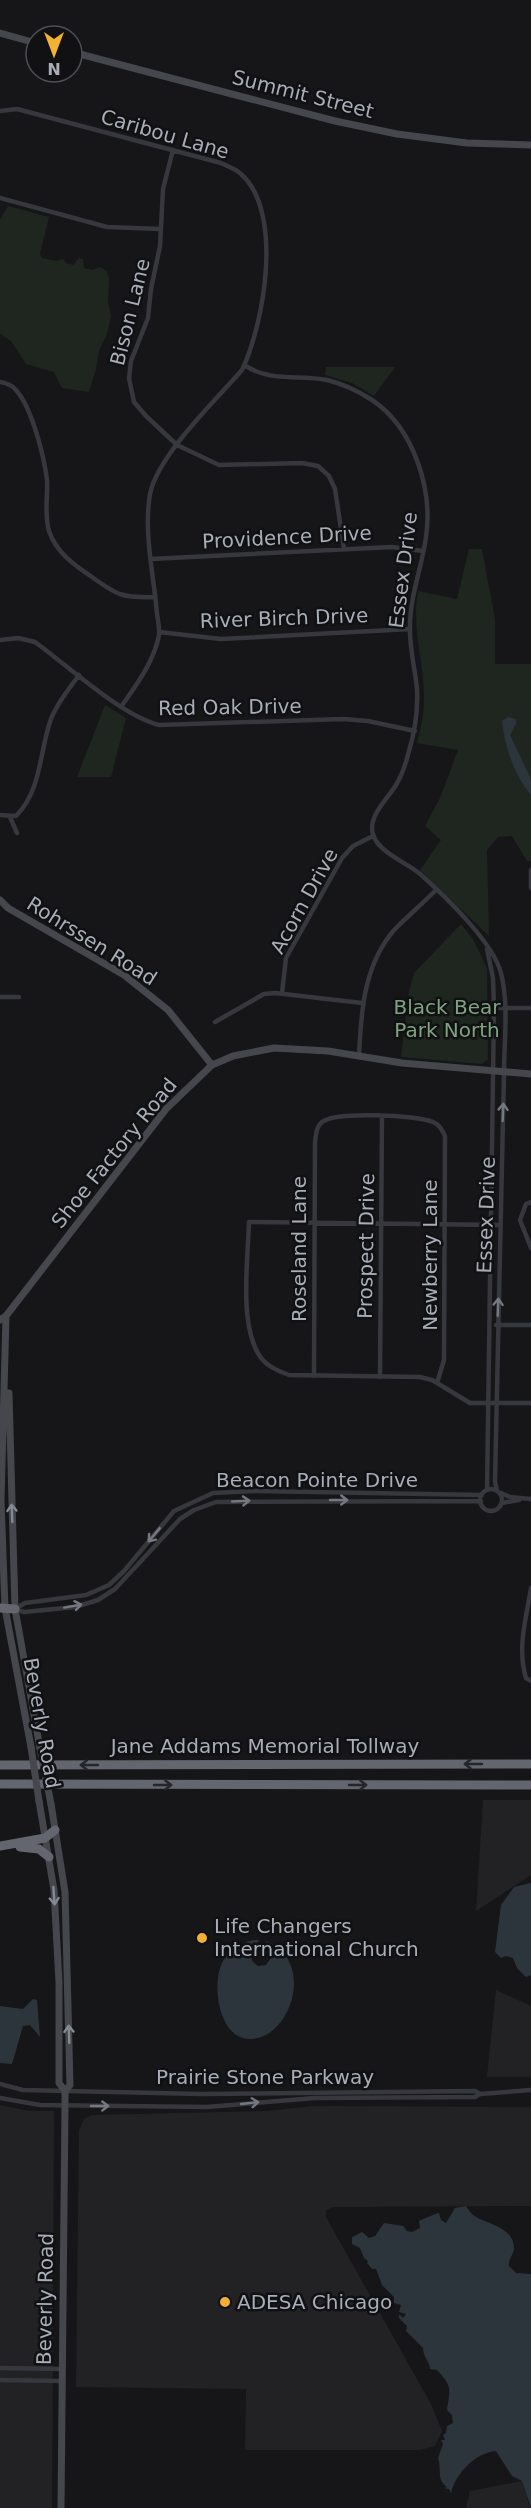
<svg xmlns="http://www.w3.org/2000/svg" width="531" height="2508" font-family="'DejaVu Sans',sans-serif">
<rect width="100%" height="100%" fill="#161618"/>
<path fill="#222225" d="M483,1800H531V1875L476,1911Z
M496,1990L531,2006V2077H487Z
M0,2105L29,2111H54L52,2508H0Z
M314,2106L531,2107V2206L334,2207L326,2210V2217L431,2404L442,2431L435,2446L420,2450H245L246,2389L76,2387L79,2130L84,2119L92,2115L266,2111Z
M522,2481L530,2508H466L470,2491Z"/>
<path fill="#1e261f" d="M8,206L49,217L40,254L42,258L56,261L63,259L66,263L73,265L79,258L83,259L84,268L92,270L100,267L107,271L109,279L108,302L111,316L107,334L99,351L96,369L89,392L62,388L54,372L26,364L11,341L0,334V219Z
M326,367H395L374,396L352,383L325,375Z
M469,549H482L495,619V664H531V861H527L512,836L498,837L487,850L489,936L420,870L441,840L425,826L440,798L458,750L417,743C420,730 424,716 424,702C425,664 411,630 418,591L457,599Z
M105,705L126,718L111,777H77Z
M461,924L473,939L487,968L488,1059L482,1064L401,1057L409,991L414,973Z"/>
<path fill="#2c353c" d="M508,717L516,719V724L510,735L531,779V795C514,775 505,747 502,721Z
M531,1883V1975L526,1977L517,1968L513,1958L506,1956L501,1958L495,1952L501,1905L514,1887Z
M253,1940H259L251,1955L252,1961L258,1966L266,1965L271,1958L266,1941C318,1962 289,2042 248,2039C218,2037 211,1982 223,1961C229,1950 241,1943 253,1940Z
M33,1999L37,2000L40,2037L30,2025L23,2026L12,2064L0,2063V2006L23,2009Z
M466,2206C468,2209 472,2215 476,2217C488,2224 515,2228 514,2249C513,2256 508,2259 509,2266L516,2273L531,2274V2508L522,2481L512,2476L496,2451C473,2453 455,2476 451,2493L449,2489L444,2488L447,2487C436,2479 442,2468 438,2458L443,2444L441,2440H445L443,2435L446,2433L447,2426L453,2423L452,2415L447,2410C450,2389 453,2387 437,2370L430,2369C430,2362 423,2357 423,2348L406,2331L407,2326L399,2318V2314L403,2318L406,2314L399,2312L401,2305L394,2303V2297L382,2285L376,2269H372L367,2263L368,2261L364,2258L360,2248L352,2244V2237L362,2232L369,2238L375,2236L384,2223L403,2226L407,2231L412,2232L420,2228L419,2221C421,2220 437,2213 439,2213L441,2220L446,2223L455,2208Z"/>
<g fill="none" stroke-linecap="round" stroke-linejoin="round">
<path stroke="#37383d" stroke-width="4.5" d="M0,111L17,109L221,163C227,166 236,169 241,174C284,212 264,324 242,370C216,400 158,455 150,494C144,529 152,568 156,603C156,613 160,625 159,635C154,662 136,685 121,707
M173,150L163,189L160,246L151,289L148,318L131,361L129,378L134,402L146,416L177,445L219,465L302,463L318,466L329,476L335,489L344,549
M0,198L107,227L160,229
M244,365C272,383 297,374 327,380C344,384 358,391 372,400C414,428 433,490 426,537C422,567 410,596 410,626C409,647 415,668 417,689C418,710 415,731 409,751C406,763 402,775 396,785C388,799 365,818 374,837C381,853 405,862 419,873C444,895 493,942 501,973C509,1004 504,1041 504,1073L495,1481L497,1491
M0,382C6,383 12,385 16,390C32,408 44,456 47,480C48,497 44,515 49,531C56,552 74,565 92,577C118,596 123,598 155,597
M151,559L392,547L423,551
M159,632L221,639L410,629
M0,640L18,638L35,642C68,666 122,716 159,725L343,719L368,721L415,731
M0,815L16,816C42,790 39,752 51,719C57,703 69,689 79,675
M10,817L17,833
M531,870V888
M282,993L286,958L342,858L353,846L373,836
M0,997H19
M494,1008H531
M215,1022L264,994L275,993L362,1003
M359,1056C361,1011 364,964 395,929C408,916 422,904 435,891
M531,1202L526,1204L520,1220L531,1248
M500,1225L249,1222C248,1259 239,1323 259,1355C266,1366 278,1371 289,1375L420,1377L432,1380L470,1403H531
M496,1325H531
M314,1376L315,1143C316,1135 316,1127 322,1122C336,1111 417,1115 433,1122C440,1125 442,1130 445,1136L444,1360L437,1383
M380,1377L382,1116
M480 1500a11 11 0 1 1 22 0a11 11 0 1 1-22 0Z
M487,1490L494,1008L493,978L487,949
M501,1493L510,1497L531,1499
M502,1503L519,1500
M531,1588C526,1619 517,1648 526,1678L531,1681
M15,1609L25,1603L86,1595L109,1585L124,1571L174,1511L213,1493L255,1491L482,1495
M15,1609L24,1612L75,1607L98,1600L115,1589L180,1519L194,1510L216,1502L481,1501
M0,2084L23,2090L202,2094L475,2091L480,2094L531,2090
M0,2098L40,2105L207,2107L315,2098L475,2097L480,2094
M0,2368L61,2369
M0,2380L61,2381"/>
<path stroke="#45474d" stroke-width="7" d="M0,33L36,43
M72,52L335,121L397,134L467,143L531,145
M0,900L8,908L124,975L168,1010L212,1065
M6,1316L1,1501L5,1608L31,1747
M0,1320L6,1316L166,1109L212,1065L233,1056L274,1048L328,1051L402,1063L531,1074
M9,1393L15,1609L40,1748
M39,1801L54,1890L59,1982V2083L65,2091
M51,1804L65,1892L70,2085L65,2091V2106L61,2508"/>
<path stroke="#63666e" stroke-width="9" d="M0,1608L15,1609
M0,1765L531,1764
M0,1784L531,1785
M0,1846L45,1838L55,1830
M20,1847L39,1849L49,1857"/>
<path stroke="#45474d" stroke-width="7" d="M31,1747L39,1801
M40,1748L51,1804"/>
</g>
<defs><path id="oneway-shaft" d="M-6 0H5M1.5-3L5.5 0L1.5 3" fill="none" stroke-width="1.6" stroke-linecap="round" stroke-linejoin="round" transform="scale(1.5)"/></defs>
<g stroke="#757881">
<use href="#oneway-shaft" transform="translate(503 1112) rotate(-88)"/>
<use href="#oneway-shaft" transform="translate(498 1307) rotate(-88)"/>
<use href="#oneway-shaft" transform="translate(339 1500)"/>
<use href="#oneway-shaft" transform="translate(241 1501) rotate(-3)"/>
<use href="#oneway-shaft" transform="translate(154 1535) rotate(130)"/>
<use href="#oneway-shaft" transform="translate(73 1606) rotate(-10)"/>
<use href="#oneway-shaft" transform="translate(250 2103) rotate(-6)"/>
<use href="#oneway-shaft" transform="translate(100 2106)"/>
</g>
<g stroke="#858993">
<use href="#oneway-shaft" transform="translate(12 1513) rotate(-92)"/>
<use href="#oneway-shaft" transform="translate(54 1896) rotate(86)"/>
<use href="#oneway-shaft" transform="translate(69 2034) rotate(-92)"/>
</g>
<g stroke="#26262a">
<use href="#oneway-shaft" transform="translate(473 1764) rotate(180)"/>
<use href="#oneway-shaft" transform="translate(89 1765) rotate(180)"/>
<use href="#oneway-shaft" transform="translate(163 1785)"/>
<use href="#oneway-shaft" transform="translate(358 1785)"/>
</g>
<g fill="#f2b134" stroke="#111113" stroke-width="2">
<circle cx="202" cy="1938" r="6"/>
<circle cx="225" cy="2302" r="6"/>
</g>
<g text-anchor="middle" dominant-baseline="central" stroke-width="5" stroke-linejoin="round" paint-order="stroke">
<g font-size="20" fill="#a8adb8" stroke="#111113">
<text transform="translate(303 94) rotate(14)">Summit Street</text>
<text transform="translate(165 134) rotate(16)">Caribou Lane</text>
<text transform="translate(130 312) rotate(-76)">Bison Lane</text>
<text transform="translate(287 537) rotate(-3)">Providence Drive</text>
<text transform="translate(403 570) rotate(-83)">Essex Drive</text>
<text transform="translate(284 618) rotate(-2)">River Birch Drive</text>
<text transform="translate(230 707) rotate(-1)">Red Oak Drive</text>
<text transform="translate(304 901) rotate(-61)">Acorn Drive</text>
<text transform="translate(92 941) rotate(32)">Rohrssen Road</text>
<text transform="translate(114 1153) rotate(-51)">Shoe Factory Road</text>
<text transform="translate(486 1215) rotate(-88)">Essex Drive</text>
<text transform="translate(366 1246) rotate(-89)">Prospect Drive</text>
<text transform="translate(299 1249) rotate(-90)">Roseland Lane</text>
<text transform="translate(430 1255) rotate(-90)">Newberry Lane</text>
<text x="317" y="1480">Beacon Pointe Drive</text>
<text transform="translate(42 1723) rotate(80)">Beverly Road</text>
<text x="265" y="1746">Jane Addams Memorial Tollway</text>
<text x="265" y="2077">Prairie Stone Parkway</text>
<text transform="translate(45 2299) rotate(-89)">Beverly Road</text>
</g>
<g font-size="20" fill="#7fa381" stroke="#111113">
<text x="447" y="1007">Black Bear<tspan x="447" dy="23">Park North</tspan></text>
</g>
<g font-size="20" fill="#a8adb8" stroke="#111113" text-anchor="start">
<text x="214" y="1926">Life Changers<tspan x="214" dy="23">International Church</tspan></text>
<text x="237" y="2302">ADESA Chicago</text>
</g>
</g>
<g transform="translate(54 54) rotate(180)"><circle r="28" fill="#111113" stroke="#4d4f55" stroke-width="1.5"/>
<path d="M0-4.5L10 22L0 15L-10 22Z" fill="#f2b134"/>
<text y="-9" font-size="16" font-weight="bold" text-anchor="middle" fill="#a8adb8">N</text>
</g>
</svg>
